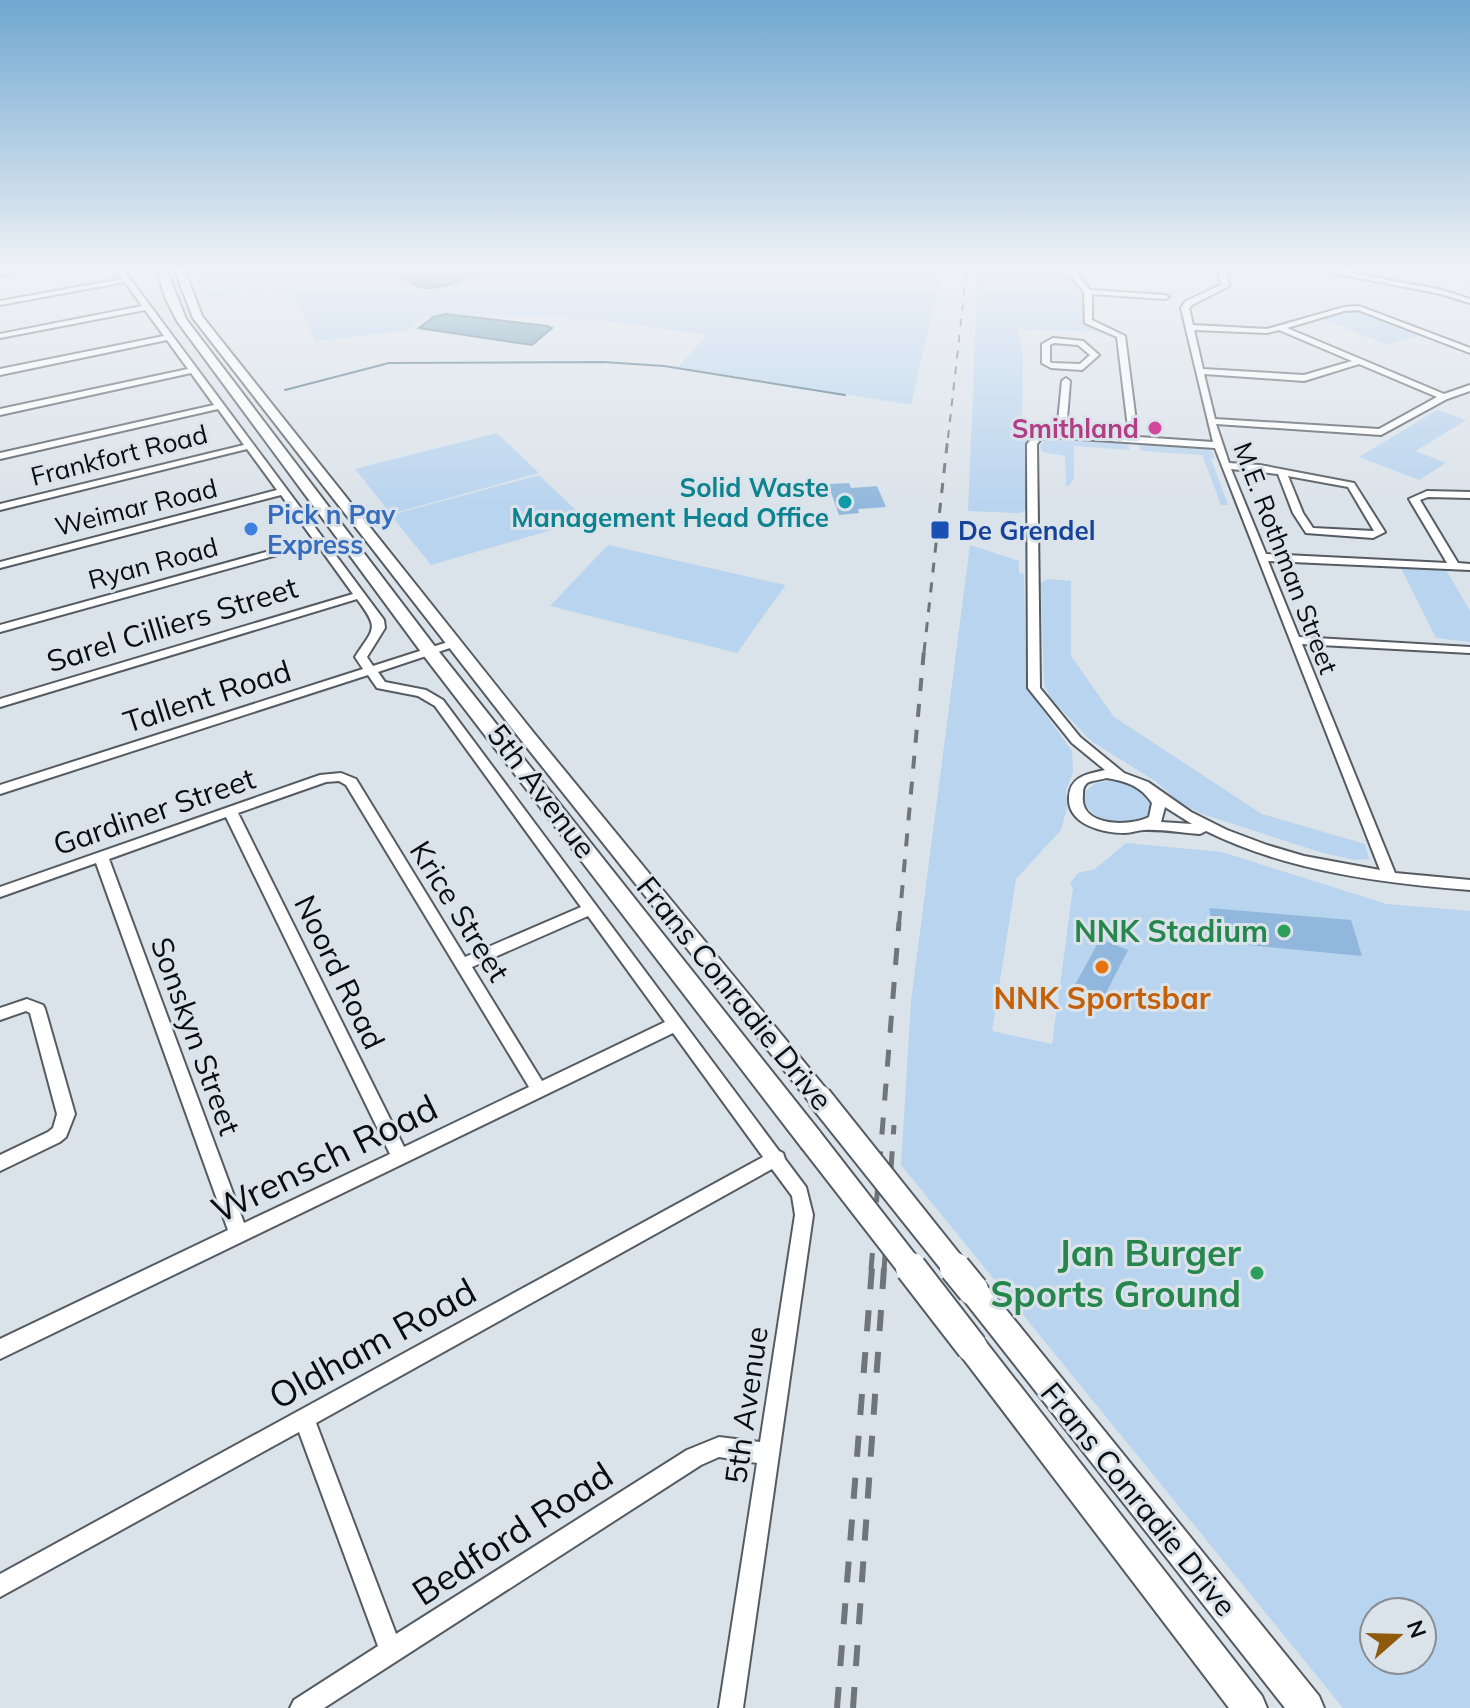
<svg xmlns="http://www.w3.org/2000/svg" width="1470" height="1708" font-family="Mulish,sans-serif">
<rect width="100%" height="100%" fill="#dbe3ea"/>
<path fill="#b9d4ee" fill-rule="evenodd" d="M193,268H942L911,405L678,367L707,335L592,319L445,313L427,317L405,331L316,341L293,295L255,290L204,300Z
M978,268H1068L1081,290L1085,323L1109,332L1018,329L1023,355L1022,425L1036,426V432L1028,438L1026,510L1021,513L968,511Z
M1354,310L1419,335L1388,345L1322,319Z
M1437,410L1466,420L1416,451L1446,463L1419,480L1359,457Z
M497,433L539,473L391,514L355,469Z
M1063,436L1127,443L1130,450L1074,446V478L1069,486H1066L1065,456L1042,452L1040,446L1046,438Z
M1144,444L1211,450L1215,458L1211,459L1228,505H1221L1202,455L1141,451L1139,445Z
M539,475L586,520L431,565L391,515Z
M608,545L785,585V586L737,653L550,606Z
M970,545L1019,561V573L1024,574L1026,687L1072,751L1073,772L1066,791L1067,808L1061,830L1016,879L992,1031L1052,1044L1073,888L1070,883L1078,873L1095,869L1126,843L1222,852L1387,904L1470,911V1708H1343L901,1165L911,1001ZM1374,1612H1422V1660H1374Z
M1401,568L1446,570L1470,611V642L1436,638Z
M1047,579L1071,581V656L1114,717L1262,814L1365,844L1369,859L1355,860L1323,853L1202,814L1180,803L1155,781L1091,741L1050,698L1044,684L1041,583Z
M1109,781C1127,782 1143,788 1150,805L1147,816C1128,831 1095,824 1084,802L1086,791L1096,783Z"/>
<path fill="#5d93ab" stroke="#446b7c" stroke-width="2" d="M400,268H493C456,278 429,305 396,272Z
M446,314L547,326L552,328L532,345L419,328L433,317Z"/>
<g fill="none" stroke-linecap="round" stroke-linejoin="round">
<path stroke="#446b7c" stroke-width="2" d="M285,390L389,363L603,362L664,366L845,395"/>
</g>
<path fill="#91b8dc" d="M849,483L851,488L877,486L886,507L858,509L859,513L839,515L828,484Z
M1209,908L1351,920L1362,956L1216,942Z
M1100,939L1128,950L1104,997L1075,985Z"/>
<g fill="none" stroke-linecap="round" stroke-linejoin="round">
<defs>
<path id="street" d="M19,268H35L0,276V272Z
M114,268H122L384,620L385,628L367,657L373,666L451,641H459V645L378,672L385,682L426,690L443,700L779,1151L783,1153L785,1159L806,1187L813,1215L743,1708H719L757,1463L719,1457L701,1465L324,1708H290L294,1700L378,1646L299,1432L0,1597V1574L763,1157L673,1033L0,1359V1339L228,1230L96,863L0,897V887L320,775L341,773L356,779L465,957L581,907L435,706L418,696L377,688L368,675L0,794V785L363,669L355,657C374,627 380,630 357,599L0,707V699L353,594L317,544L0,632V625L313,539L281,495L0,568V562L277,490L247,449L0,510V504L244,445L218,409L0,459V453L214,405L191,373L0,415V409L188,369L167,340L0,375V369L164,336L145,310L0,338V334L142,306L125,282L0,305V301L122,279ZM339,781L346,785L529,1087L404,1147L238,813L326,782ZM226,817L390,1154L244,1223L109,859ZM588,916L665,1022L542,1081L472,967ZM772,1169L792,1196L795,1215L760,1442L719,1437L687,1450L396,1634L316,1423Z
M1068,268H1076L1078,275L1090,290L1165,295L1169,297L1165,299L1092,294V320L1125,336L1138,437L1213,442L1181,308L1186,301L1221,285L1218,268H1226L1229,286L1192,305L1189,308L1193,325L1267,329L1344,307L1359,306L1470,348V353L1358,310L1344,311L1287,328L1444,394L1470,385V391L1447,399L1381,435L1216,424L1229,463L1260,465L1354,483L1385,532L1373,538L1306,533L1293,513L1278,474L1231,469L1266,554L1447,563L1409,499L1427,491L1470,492V498L1428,497L1420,500L1458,563L1470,564V570L1268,561L1299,637L1470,647V653L1302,644L1395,873L1470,880V890C1381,883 1287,871 1206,831L1200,834C1182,833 1162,829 1144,830C1138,830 1132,833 1125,833C1104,833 1067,825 1069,797C1070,776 1088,774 1105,770L1072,743L1028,688L1027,444L1035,435L1057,432L1062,381L1066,378L1070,381L1066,432L1129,436L1117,337L1085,323L1084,292L1070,275ZM1194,330L1267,333L1279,330L1352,361L1304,375L1203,369ZM1359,364L1437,397L1379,429L1215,419L1204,374L1304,381ZM1051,437L1215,448L1380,870L1304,856L1267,845L1227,830L1191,812L1148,782L1124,773L1080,737L1040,688L1037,444L1041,439ZM1288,476L1348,487L1374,531L1313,528L1303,513ZM1106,778C1126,781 1141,786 1152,803L1149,817C1129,827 1079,827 1083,795C1083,790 1083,787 1087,783C1092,780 1101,780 1106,778ZM1165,807L1192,824L1161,822Z
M1308,268H1325L1442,290L1470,299V303L1441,294Z
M1053,338L1083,341L1099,355L1082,370L1051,368L1042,363V344ZM1054,343L1078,345L1090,355L1080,364L1052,363L1050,362V345Z
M27,999L43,1005L45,1009L75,1114L66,1137L60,1142L0,1171V1155L48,1132L53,1128L57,1114L30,1013L26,1011L0,1020V1008Z"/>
<path id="secondary" d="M156,268H166L186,319L436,648L820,1132L823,1140L820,1148L811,1151L802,1148L424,656L177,321L165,297Z
M174,268H184L202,316L217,335L533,732L827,1090L831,1097L827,1104L819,1107L811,1104L521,740L193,318Z
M973,1277L983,1281L1319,1696L1324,1708H1285L963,1299L959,1290L963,1281Z
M972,1333L982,1337L1262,1696L1267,1708H1229L962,1357L958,1347L962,1337Z"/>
</defs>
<use href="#street" stroke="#555b62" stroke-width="4"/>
<use href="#secondary" stroke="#555b62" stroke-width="4"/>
<use href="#street" fill="#fff" fill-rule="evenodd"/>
<use href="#secondary" fill="#fff" fill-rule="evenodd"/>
<path stroke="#6f7579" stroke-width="2" stroke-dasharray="8 8" stroke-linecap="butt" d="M948,438L967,268"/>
<path stroke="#6f7579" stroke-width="3" stroke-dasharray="10 10" stroke-linecap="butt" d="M924,652L948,436"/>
<path stroke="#6f7579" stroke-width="4" stroke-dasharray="13 13" stroke-linecap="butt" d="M899,924L924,650"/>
<path stroke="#6f7579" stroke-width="5" stroke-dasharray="17 17" stroke-linecap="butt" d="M871,1270L899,922
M884,1270L894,1125"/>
<path stroke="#6f7579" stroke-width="6" stroke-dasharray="21 21" stroke-linecap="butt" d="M837,1708L872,1268
M853,1708L884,1268"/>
<defs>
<path id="secondary-bridge-far1" d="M819,1097L957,1270
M811,1140L912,1270"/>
<path id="secondary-bridge" d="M911,1268L972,1347
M955,1268L973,1290"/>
</defs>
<use href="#secondary-bridge-far1" stroke="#555b62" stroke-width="28" stroke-linecap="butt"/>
<use href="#secondary-bridge" stroke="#555b62" stroke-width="34" stroke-linecap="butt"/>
<use href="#secondary-bridge-far1" stroke="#fff" stroke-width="24"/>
<use href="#secondary-bridge" stroke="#fff" stroke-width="30"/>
</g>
<linearGradient id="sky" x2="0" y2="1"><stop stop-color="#70a7d0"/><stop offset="0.53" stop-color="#eff2f6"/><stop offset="1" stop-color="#eff2f6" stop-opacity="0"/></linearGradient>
<rect width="1470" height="507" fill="url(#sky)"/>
<circle fill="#d1479c" stroke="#dbe3ea" stroke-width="3" cx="1155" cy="428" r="8"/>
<circle fill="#0f9aa8" stroke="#dbe3ea" stroke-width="3" cx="845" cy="502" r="8"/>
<circle fill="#3f7fe0" stroke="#dbe3ea" stroke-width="3" cx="251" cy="529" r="8"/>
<rect fill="#1a4fb4" stroke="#dbe3ea" stroke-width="3" x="930" y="520" width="20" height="20" rx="4"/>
<g fill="#2e9e5b" stroke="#dbe3ea" stroke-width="3">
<circle cx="1284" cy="931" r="8"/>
<circle cx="1257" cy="1273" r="8"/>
</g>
<circle fill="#e8710a" stroke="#dbe3ea" stroke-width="3" cx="1102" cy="967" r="8"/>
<g text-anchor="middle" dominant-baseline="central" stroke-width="6" stroke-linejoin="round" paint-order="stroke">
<g font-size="26" font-weight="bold" fill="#b23c85" stroke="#dbe3ea" text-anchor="end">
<text x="1139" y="428">Smithland</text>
</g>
<g font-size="26" fill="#0a0d0f" stroke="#dbe3ea">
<text transform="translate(119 455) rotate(-14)">Frankfort Road</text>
<text transform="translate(136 507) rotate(-14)">Weimar Road</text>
<text transform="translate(1286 558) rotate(69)">M.E. Rothman Street</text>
<text transform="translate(153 563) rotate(-15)">Ryan Road</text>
</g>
<g font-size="26" font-weight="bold" fill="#0d838f" stroke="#dbe3ea" text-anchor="end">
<text x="829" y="487">Solid Waste<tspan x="829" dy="30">Management Head Office</tspan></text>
</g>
<g font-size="26" font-weight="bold" fill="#366cbe" stroke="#dbe3ea" text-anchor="start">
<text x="267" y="514">Pick n Pay<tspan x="267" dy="30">Express</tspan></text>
</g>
<g font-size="26" font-weight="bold" fill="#164399" stroke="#dbe3ea" text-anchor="start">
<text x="958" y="530">De Grendel</text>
</g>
<g font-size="30" fill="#0a0d0f" stroke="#dbe3ea">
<text transform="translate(172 624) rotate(-17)">Sarel Cilliers Street</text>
<text transform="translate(207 696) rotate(-18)">Tallent Road</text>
<text transform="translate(542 791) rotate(53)">5th Avenue</text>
<text transform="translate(154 811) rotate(-19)">Gardiner Street</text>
<text transform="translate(460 911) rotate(58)">Krice Street</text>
<text transform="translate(340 972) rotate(64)">Noord Road</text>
<text transform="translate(735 993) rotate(51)">Frans Conradie Drive</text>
<text transform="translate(196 1036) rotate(70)">Sonskyn Street</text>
<text transform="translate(746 1405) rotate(-82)">5th Avenue</text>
<text transform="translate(1139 1499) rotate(51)">Frans Conradie Drive</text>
</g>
<g font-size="30" font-weight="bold" fill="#27864d" stroke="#dbe3ea" text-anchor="end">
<text x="1268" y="931">NNK Stadium</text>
</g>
<g font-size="30" font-weight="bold" fill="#c56008" stroke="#dbe3ea">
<text x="1102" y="998">NNK Sportsbar</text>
</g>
<g font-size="36" fill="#0a0d0f" stroke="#dbe3ea">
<text transform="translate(324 1158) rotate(-26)">Wrensch Road</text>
<text transform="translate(372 1343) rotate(-29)">Oldham Road</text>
<text transform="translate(512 1533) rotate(-33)">Bedford Road</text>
</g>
<g font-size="36" font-weight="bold" fill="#27864d" stroke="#dbe3ea" text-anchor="end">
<text x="1241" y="1252">Jan Burger<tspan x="1241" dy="41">Sports Ground</tspan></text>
</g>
</g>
<g transform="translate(1398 1636) rotate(70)"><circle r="38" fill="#dbe3ea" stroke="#878d92" stroke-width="2"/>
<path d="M0-6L14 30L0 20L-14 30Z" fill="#8f5a0c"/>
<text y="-12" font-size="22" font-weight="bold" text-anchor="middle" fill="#0a0d0f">N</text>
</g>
</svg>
